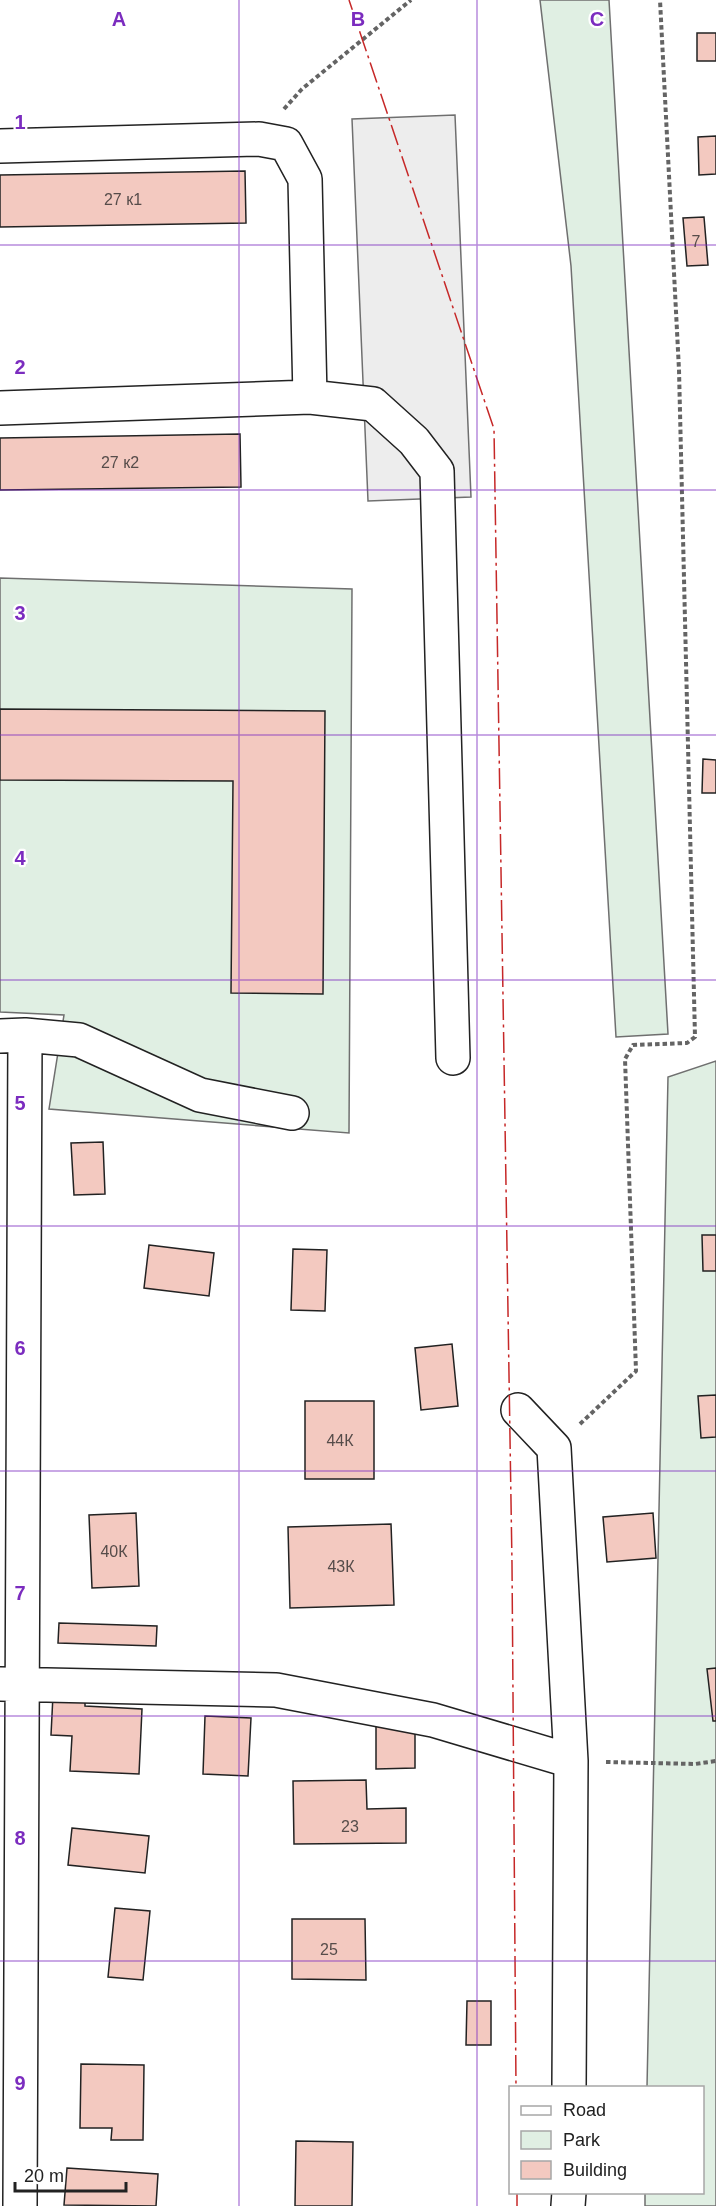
<svg xmlns="http://www.w3.org/2000/svg" width="716" height="2206" font-family="Arial,sans-serif">
<rect width="100%" height="100%" fill="#fff"/>
<path fill="#e0efe3" stroke="#6f6f6f" stroke-width="1.5" d="M540,0H609L668,1034L616,1037L571,266Z
M0,578L352,589L349,1133L49,1109L64,1015L0,1012Z
M716,1061V2206H645V2193L702,2192V2088L647,2087L668,1077Z"/>
<path fill="#ededed" stroke="#6f6f6f" stroke-width="1.5" d="M455,115L471,497L368,501L352,119Z"/>
<path fill="#f3c9c0" stroke="#222" stroke-width="1.5" d="M697,33H716V61H697Z
M716,136V174L699,175L698,137Z
M245,171L246,223L0,227V175Z
M704,217L708,265L687,266L683,218Z
M240,434L241,487L0,490V438Z
M0,709L325,711L323,994L231,993L233,781L0,780Z
M703,759L716,760V793H702Z
M103,1142L105,1194L74,1195L71,1143Z
M702,1235H716V1271H703Z
M149,1245L214,1253L209,1296L144,1288Z
M293,1249L327,1250L325,1311L291,1310Z
M452,1344L458,1406L421,1410L415,1348Z
M716,1395V1437L701,1438L698,1396Z
M305,1401H374V1479H305Z
M136,1513L139,1586L92,1588L89,1515Z
M653,1513L656,1558L607,1562L603,1517Z
M391,1524L394,1605L290,1608L288,1527Z
M59,1623L157,1626L156,1646L58,1643Z
M716,1668V1721H713L707,1669Z
M53,1695L85,1697V1706L142,1709L139,1774L70,1771L72,1736L51,1735Z
M205,1716L251,1718L248,1776L203,1774Z
M376,1726H415V1768L376,1769Z
M366,1780L367,1809L406,1808V1843L294,1844L293,1781Z
M72,1828L149,1836L145,1873L68,1865Z
M115,1908L150,1911L143,1980L108,1977Z
M292,1919H365L366,1980L292,1979Z
M467,2001H491V2045H466Z
M81,2064L144,2065L143,2140H111L112,2128H80Z
M296,2141L353,2142L352,2206H295Z
M67,2168L158,2174L156,2206L64,2205Z"/>
<g fill="none" stroke-linecap="round" stroke-linejoin="round">
<defs>
<path id="minor" d="M0,146L259,139L286,144L305,179L310,397L0,408
M310,397L373,404L414,441L437,471L453,1058
M0,1036L25,1035L79,1040L200,1095L292,1113
M518,1410L554,1448L571,1761L569,2088
M0,1684L276,1690L433,1720L571,1761
M20,2206L25,1035
M568,2206L569,2192"/>
</defs>
<use href="#minor" stroke="#222" stroke-width="36"/>
<path stroke="#646464" stroke-width="4" stroke-dasharray="4.5 3" stroke-linecap="butt" d="M284,109L302,89L411,0
M580,1424L636,1371L625,1059L633,1045L687,1043L695,1037L679,370L660,0
M606,1762L695,1764L716,1761"/>
<use href="#minor" stroke="#fff" stroke-width="33"/>
<path stroke="#c62828" stroke-width="1.5" stroke-dasharray="21 4.5 3 4.5" stroke-linecap="butt" d="M349,0L494,429L512,1564L516,2088
M517,2192V2206"/>
</g>
<path fill="none" stroke="#7b2cbf" stroke-width="1.5" stroke-opacity="0.55" d="M239,0V2206M477,0V2206M0,245H716M0,490H716M0,735H716M0,980H716M0,1226H716M0,1471H716M0,1716H716M0,1961H716"/>
<g text-anchor="middle" dominant-baseline="central" stroke-width="4.5" stroke-linejoin="round" paint-order="stroke">
<g font-size="16" fill="#564c4a">
<text x="123" y="199">27 к1</text>
<text x="696" y="241">7</text>
<text x="120" y="462">27 к2</text>
<text x="340" y="1440">44К</text>
<text x="114" y="1551">40К</text>
<text x="341" y="1566">43К</text>
<text x="350" y="1826">23</text>
<text x="329" y="1949">25</text>
</g>
</g>
<g font-size="20" text-anchor="middle" font-weight="bold" fill="#7b2cbf" stroke="#fff" stroke-width="4.5" stroke-linejoin="round" paint-order="stroke">
<text x="119" y="26">A</text>
<text x="358" y="26">B</text>
<text x="597" y="26">C</text>
<text x="20" y="129">1</text>
<text x="20" y="374">2</text>
<text x="20" y="620">3</text>
<text x="20" y="865">4</text>
<text x="20" y="1110">5</text>
<text x="20" y="1355">6</text>
<text x="20" y="1600">7</text>
<text x="20" y="1845">8</text>
<text x="20" y="2090">9</text>
</g>
<rect x="509" y="2086" width="195" height="108" fill="#ffffff" stroke="#a7a7a7" stroke-width="1.5"/>
<rect x="521" y="2106" width="30" height="9" fill="#ffffff" stroke="#a7a7a7" stroke-width="1.5"/>
<text x="563" y="2116" font-size="18" fill="#222222">Road</text>
<rect x="521" y="2131" width="30" height="18" fill="#e0efe3" stroke="#a7a7a7" stroke-width="1.5"/>
<text x="563" y="2146" font-size="18" fill="#222222">Park</text>
<rect x="521" y="2161" width="30" height="18" fill="#f3c9c0" stroke="#a7a7a7" stroke-width="1.5"/>
<text x="563" y="2176" font-size="18" fill="#222222">Building</text>
<path d="M15 2182v9h111v-9" fill="none" stroke="#222222" stroke-width="3"/>
<text x="24" y="2182" font-size="18" fill="#222222" stroke="#ffffff" stroke-width="4.5" paint-order="stroke">20 m</text>
</svg>
